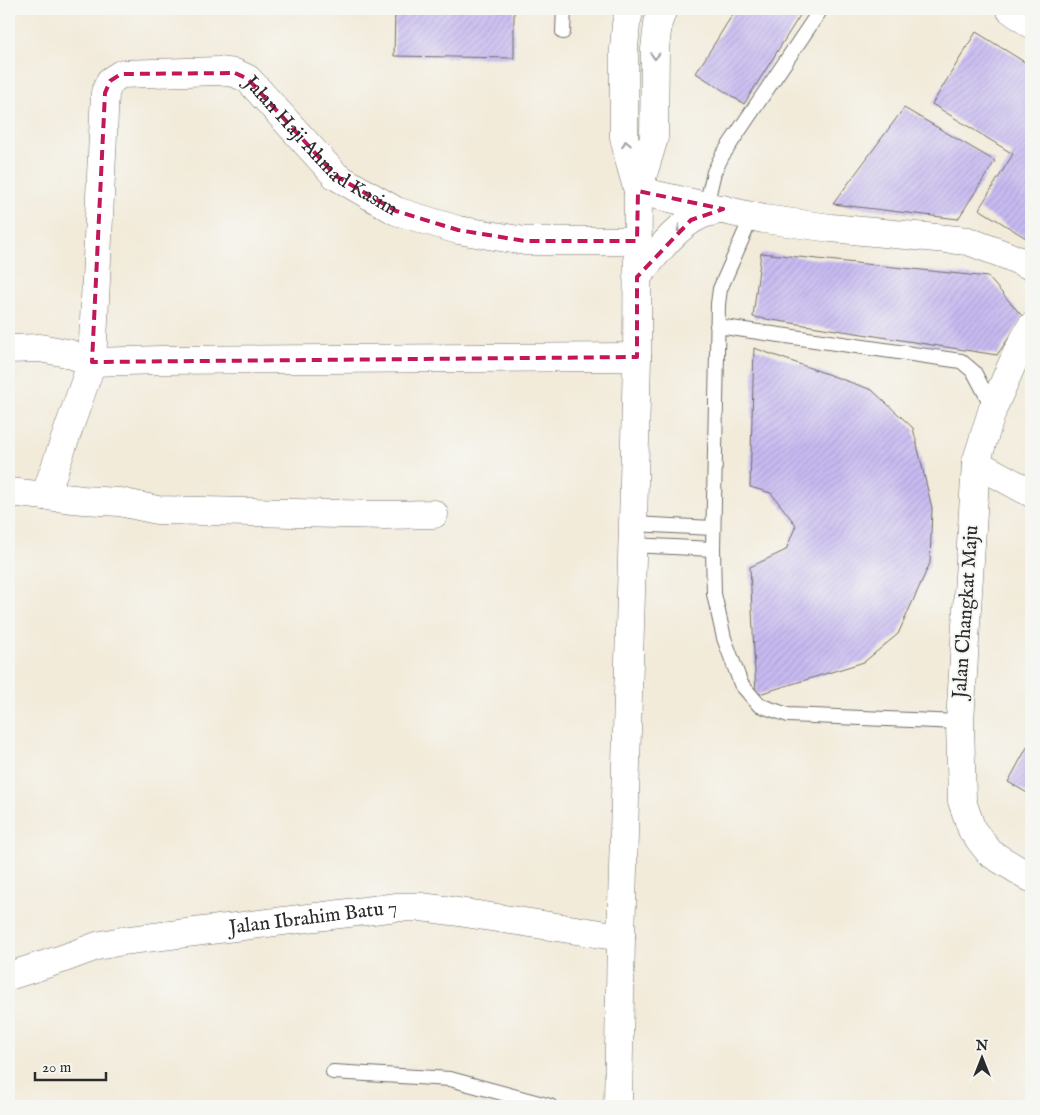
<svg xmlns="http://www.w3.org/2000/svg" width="1040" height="1115" font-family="'IM FELL English',serif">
<defs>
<pattern id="building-hatch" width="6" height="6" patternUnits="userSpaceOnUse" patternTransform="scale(1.25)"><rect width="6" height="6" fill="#c7baf1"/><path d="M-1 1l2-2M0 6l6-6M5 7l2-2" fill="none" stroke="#aba0cf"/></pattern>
</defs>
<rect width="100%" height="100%" fill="#f6f6f2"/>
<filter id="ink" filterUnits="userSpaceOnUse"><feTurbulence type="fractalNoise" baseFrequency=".02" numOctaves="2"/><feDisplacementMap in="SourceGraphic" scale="10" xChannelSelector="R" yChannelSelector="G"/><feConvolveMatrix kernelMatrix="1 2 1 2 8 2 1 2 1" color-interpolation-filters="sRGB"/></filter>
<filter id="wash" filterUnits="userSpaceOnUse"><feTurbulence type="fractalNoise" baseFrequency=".0096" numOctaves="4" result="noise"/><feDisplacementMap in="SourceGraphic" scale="20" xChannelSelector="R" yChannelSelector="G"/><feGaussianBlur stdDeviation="1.12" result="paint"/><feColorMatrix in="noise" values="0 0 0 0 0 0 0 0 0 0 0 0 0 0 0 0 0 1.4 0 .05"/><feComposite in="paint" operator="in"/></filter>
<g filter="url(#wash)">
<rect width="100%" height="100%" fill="#f2ebda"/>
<g id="blocks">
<path fill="url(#building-hatch)" d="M395,9H514V58L394,56Z
M736,9H804L744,104L696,73Z
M976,32L1031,66V241L979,209L1013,154L932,104Z
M904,108L995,161L958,219L833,204Z
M761,253L988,277L1023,317L997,355L753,317Z
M754,348L872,390L913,428L932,508L930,563L898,634L864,662L756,695L750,567L786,550L796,525L771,493L750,487Z
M1031,740V795L1008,782Z"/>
</g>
</g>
<g filter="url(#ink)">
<use href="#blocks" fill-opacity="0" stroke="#716e68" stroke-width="1"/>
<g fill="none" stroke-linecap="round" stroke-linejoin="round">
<defs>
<path id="service" d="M563,32L564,9
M706,206L714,172L722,156L821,9
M752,216L720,289L718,304L713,549L714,594L724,638L741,684L759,705L788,715L960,722
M717,326L961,361L974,372L993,408
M633,524L713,528
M632,545L713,549
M333,1072L450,1079L550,1106"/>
<g id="minor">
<path d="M1010,9L1031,24"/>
<path d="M638,191L764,219L831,228L968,241L1008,256L1031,266"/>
<path d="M1031,327L1017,353L993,408L976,463L960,722L962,801L972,830L990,853L1031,878"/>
<path d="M9,349L40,348L67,353L92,362L161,360L637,357"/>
<path d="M976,463L1031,493"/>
<path d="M9,492L83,500L120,502L157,510L385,515L434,514"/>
<path id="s1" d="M45,496L92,362L105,93L110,81L121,74L219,71L235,73L248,79L336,176L396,211L458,230L525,241H637"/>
<path id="s2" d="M9,976L62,959L97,946L122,941L397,907H421L452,911L621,937"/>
</g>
<path id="secondary" d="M630,9L626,24L624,49V137L630,163L638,191
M637,277C656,255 674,227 701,215C708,212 716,211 723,209
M618,1106L621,937L633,524L637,357L638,191L654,138L655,49L658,23L663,9"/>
</defs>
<use href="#service" stroke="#716e68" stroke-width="16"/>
<use href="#minor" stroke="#716e68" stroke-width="29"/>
<use href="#secondary" stroke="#716e68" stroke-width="29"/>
<use href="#service" stroke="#fff" stroke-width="14"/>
<use href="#minor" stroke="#fff" stroke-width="28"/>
<use href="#secondary" stroke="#fff" stroke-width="28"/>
</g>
<defs><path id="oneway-chevron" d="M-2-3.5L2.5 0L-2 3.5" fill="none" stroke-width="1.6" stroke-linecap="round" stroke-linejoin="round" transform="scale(1.25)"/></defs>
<g stroke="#a0a0a0">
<use href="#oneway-chevron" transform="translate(655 56) rotate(91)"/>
<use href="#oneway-chevron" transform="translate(626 144) rotate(-101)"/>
<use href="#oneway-chevron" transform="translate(680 229) rotate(140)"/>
</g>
</g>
<path fill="none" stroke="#c2185b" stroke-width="4" stroke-dasharray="10 6" stroke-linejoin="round" d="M235,73L248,79L336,176L396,211L458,230L525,241H637L638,191L723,209L691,220L637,277V357L92,362L105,93L110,81L121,74Z"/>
<g text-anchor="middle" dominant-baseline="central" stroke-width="4" stroke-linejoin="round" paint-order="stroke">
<g font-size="20" fill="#2b2b2b" stroke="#f6f6f2">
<text stroke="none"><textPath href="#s1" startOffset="666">Jalan Haji Ahmad Kasim</textPath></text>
<text transform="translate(966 612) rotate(-86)">Jalan Changkat Maju</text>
<text stroke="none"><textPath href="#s2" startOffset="311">Jalan Ibrahim Batu 7</textPath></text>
</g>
</g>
<rect width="1040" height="1115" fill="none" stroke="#f6f6f2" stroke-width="30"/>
<g transform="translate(982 1058)" stroke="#f6f6f2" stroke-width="4" paint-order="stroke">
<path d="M0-4L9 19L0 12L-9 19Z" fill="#2b2b2b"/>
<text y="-8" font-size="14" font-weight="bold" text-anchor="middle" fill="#2b2b2b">N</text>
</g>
<path d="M35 1072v8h71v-8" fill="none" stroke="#2b2b2b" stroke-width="2.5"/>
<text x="42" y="1072" font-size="15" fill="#2b2b2b" stroke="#f6f6f2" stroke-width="4" paint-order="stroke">20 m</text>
</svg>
